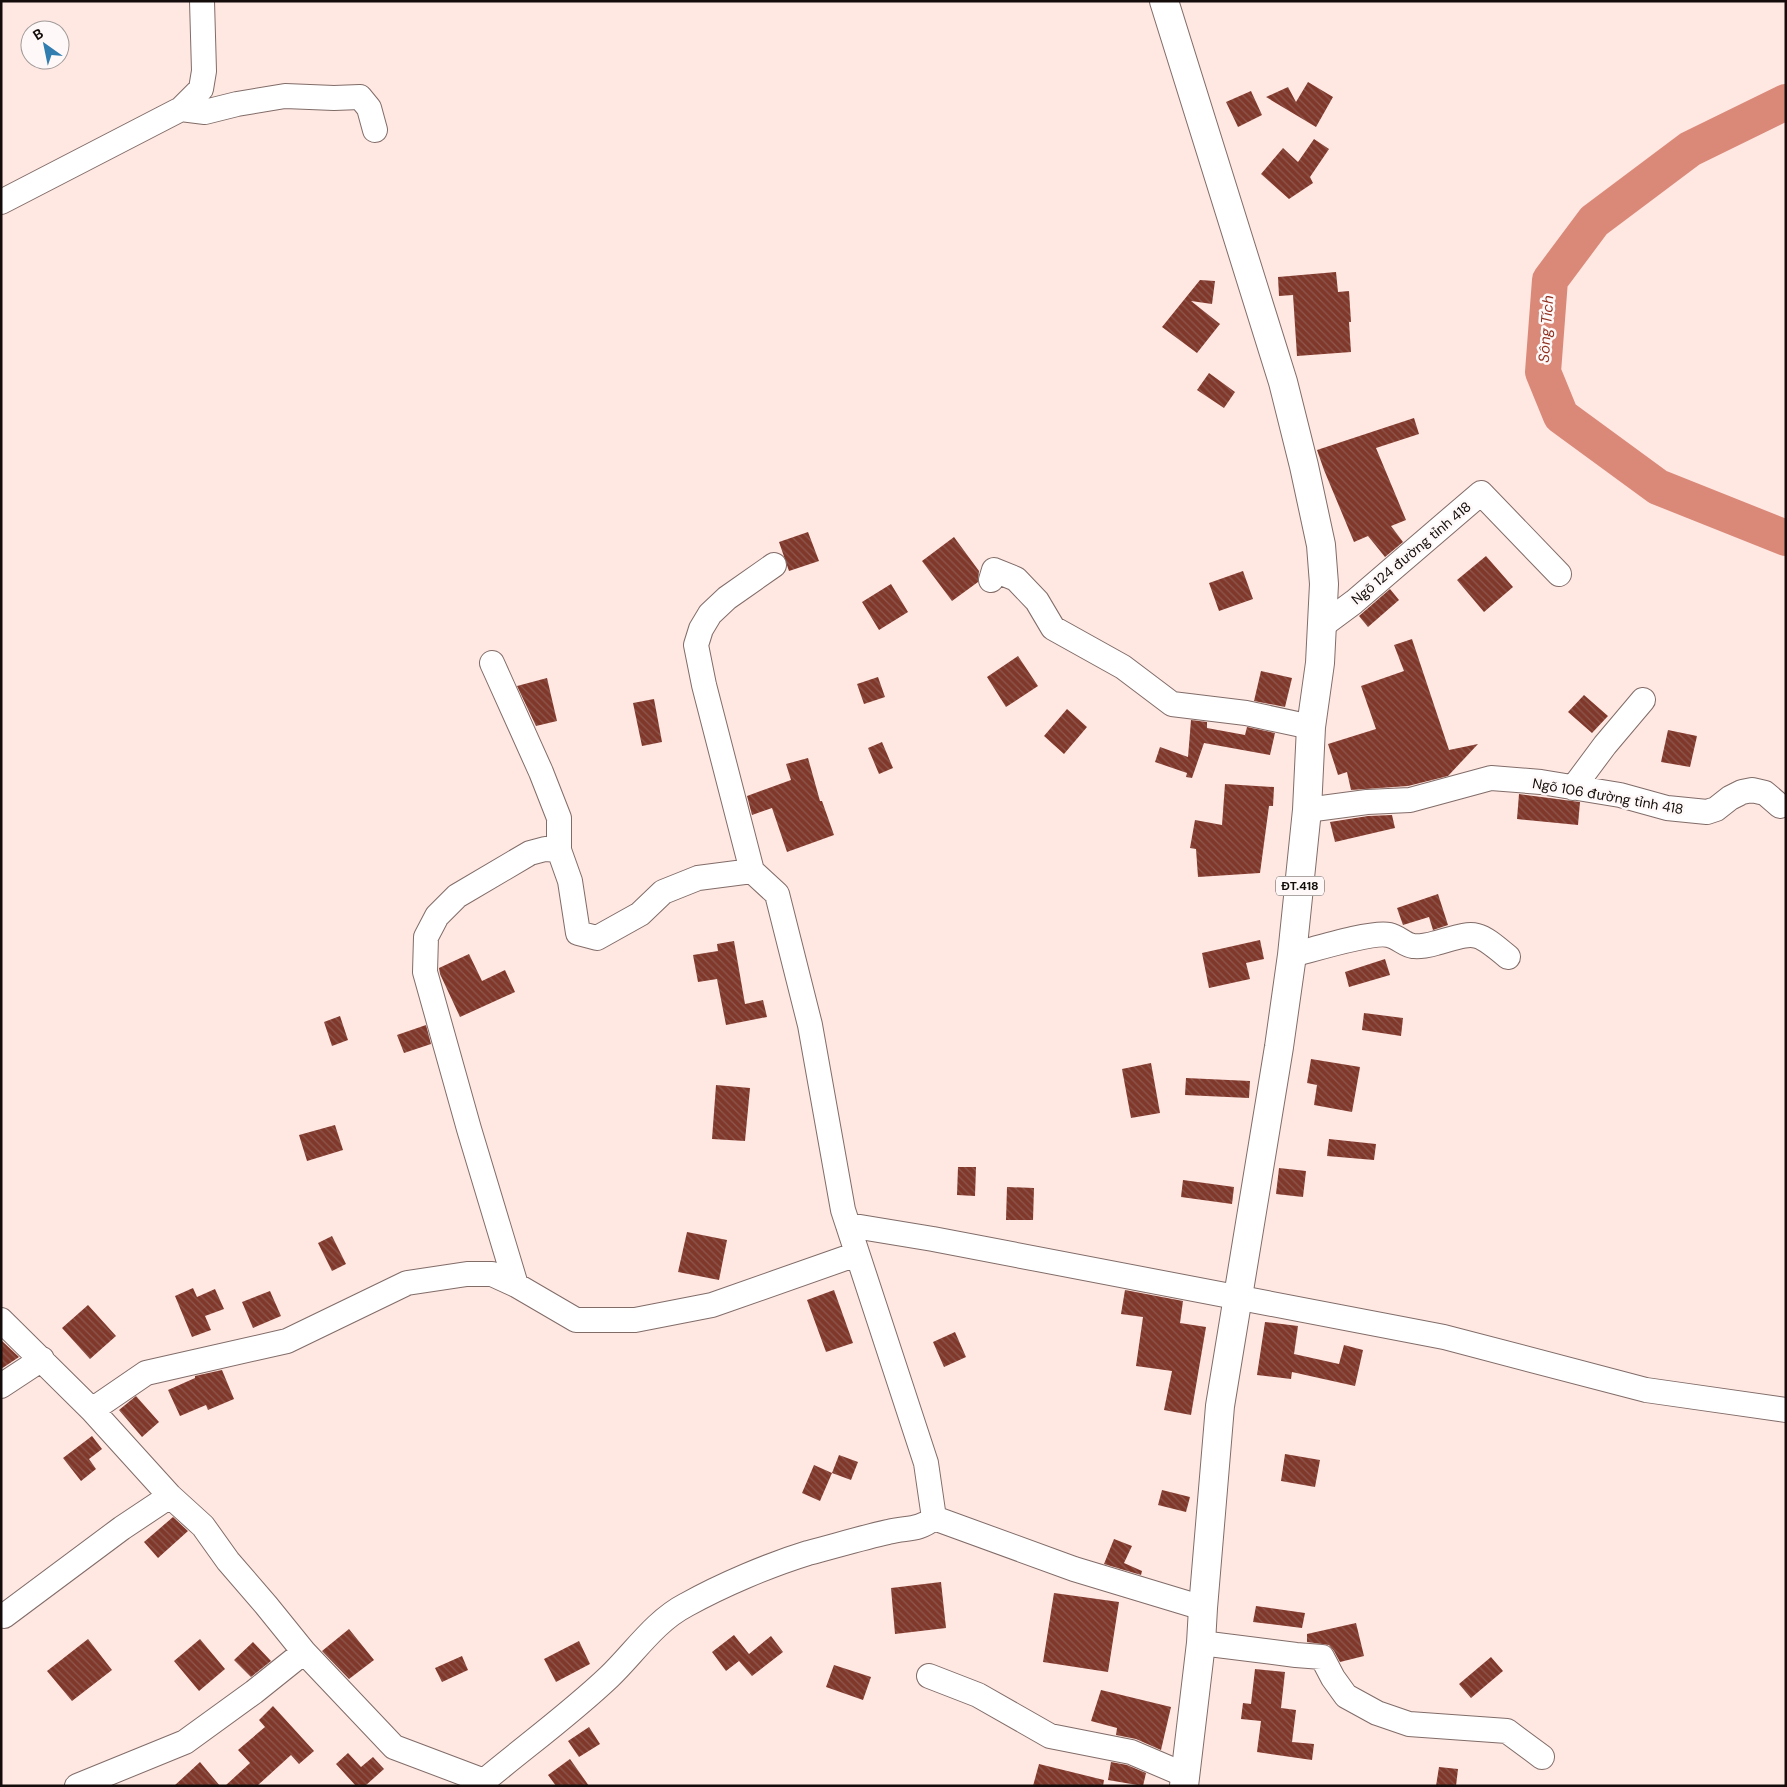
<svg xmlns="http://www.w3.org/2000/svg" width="1787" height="1787" font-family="'DM Sans',sans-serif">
<defs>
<pattern id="building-back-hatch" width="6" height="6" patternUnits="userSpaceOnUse" patternTransform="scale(1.25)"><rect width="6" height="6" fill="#80382b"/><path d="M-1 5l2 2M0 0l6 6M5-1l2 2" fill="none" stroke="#8e584e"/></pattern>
</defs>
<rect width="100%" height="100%" fill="#ffe7e2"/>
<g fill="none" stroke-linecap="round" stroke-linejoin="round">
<path stroke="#da8979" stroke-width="36" d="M1786,102L1690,149L1594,221L1550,280L1543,372L1561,416L1658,487L1786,538"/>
</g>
<path fill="url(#building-back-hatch)" d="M1308,82L1333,97L1316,127L1266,97L1288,87L1296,102Z
M1251,91L1262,115L1238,127L1226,102Z
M1314,139L1329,149L1310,177L1313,183L1289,199L1261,174L1283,148L1298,162Z
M1336,272L1338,292L1349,291L1351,322H1349L1351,352L1297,356L1293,295L1279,296L1278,277Z
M1200,280L1215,281L1212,304L1191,301L1220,324L1197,353L1162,327Z
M1209,373L1235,392L1224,408L1197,390Z
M1414,418L1419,434L1376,448L1406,520L1391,526L1403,542L1385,557L1368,536L1354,542L1324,470L1317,450Z
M808,532L819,561L789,571L779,542Z
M954,537L979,571L978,582L952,601L922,561Z
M1486,556L1513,587L1484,612L1457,580Z
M1243,571L1253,599L1219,611L1209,583Z
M891,584L908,612L879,630L862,602Z
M1390,589L1399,600L1368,627L1359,616Z
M1412,639L1449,750L1478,744L1448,776L1408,786L1351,790L1347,772L1338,775L1328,744L1376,729L1361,686L1404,671L1394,645Z
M1018,656L1038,686L1006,707L987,677Z
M1261,671L1292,678L1285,707L1254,701Z
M878,677L885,697L864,704L857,684Z
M547,678L557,721L536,726L517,686Z
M1584,695L1608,716L1592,733L1568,712Z
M654,699L662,742L642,746L633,703Z
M1067,709L1087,727L1064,754L1044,736Z
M1191,720L1207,722V728L1245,735L1247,727L1275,733L1270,755L1204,743L1192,778L1186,777L1187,773L1155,762L1160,747L1188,757Z
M1668,730L1697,736L1690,767L1661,762Z
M882,742L893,768L879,774L868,748Z
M808,758L820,801H822L834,835L787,852L772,808L752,815L747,796L791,780L786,764Z
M1225,784L1274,787L1273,806H1269L1260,873L1198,877L1196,849L1190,848L1195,820L1222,825Z
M1519,794L1580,802L1578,825L1517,819Z
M1392,815L1395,828L1335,842L1330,822L1368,816Z
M1438,894L1448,925L1433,930L1429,917L1403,925L1397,908Z
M1260,940L1264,959L1246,963L1250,979L1209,988L1202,953Z
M734,941L745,1004L763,1000L767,1017L726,1025L717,979L698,982L693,955L718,951L717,944Z
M469,954L482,981L505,970L515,992L460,1017L440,974L439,968Z
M1385,959L1390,975L1349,987L1345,972Z
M1364,1013L1403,1018L1401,1036L1362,1030Z
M340,1016L348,1040L332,1046L324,1022Z
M426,1025L431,1044L404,1053L397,1035Z
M1311,1059L1360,1067L1352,1112L1314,1105L1317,1085L1307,1083Z
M1151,1063L1160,1113L1131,1118L1122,1069Z
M1186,1078L1250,1081L1249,1098L1185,1095Z
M716,1085L750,1088L745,1141L712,1139Z
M335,1125L343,1150L307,1161L299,1135Z
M1329,1139L1376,1144L1374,1160L1327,1156Z
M958,1167H976L975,1196L957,1195Z
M1279,1168L1306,1171L1303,1197L1276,1194Z
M1183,1180L1234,1187L1232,1204L1181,1197Z
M1007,1187L1034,1188L1033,1220H1006Z
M687,1232L727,1240L719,1280L678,1272Z
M332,1236L346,1264L332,1271L318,1243Z
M193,1288L197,1297L215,1289L224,1309L205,1316L211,1330L192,1337L175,1296Z
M834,1290L853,1343L826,1352L807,1300Z
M1125,1290L1183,1301L1180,1323L1206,1327L1191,1415L1164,1410L1172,1371L1136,1366L1143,1317L1121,1314Z
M270,1291L281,1316L253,1328L242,1302Z
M88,1305L116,1336L90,1359L62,1328Z
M1265,1322L1298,1326L1294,1354L1339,1364L1344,1345L1363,1350L1355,1386L1292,1372L1291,1379L1257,1375Z
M955,1332L966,1357L944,1367L933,1342Z
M1,1340L19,1357L1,1369Z
M222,1370L234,1399L208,1410L206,1405L180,1416L168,1390L195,1378V1376Z
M136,1396L159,1422L142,1437L119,1410Z
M92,1436L102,1449L89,1459L96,1469L81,1481L63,1458Z
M1285,1454L1320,1460L1315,1487L1281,1481Z
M839,1455L858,1462L851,1480L832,1473Z
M814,1465L832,1473L820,1501L802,1493Z
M1162,1490L1190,1497L1186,1512L1158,1505Z
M173,1517L188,1531L158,1558L144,1542Z
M1114,1539L1132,1546L1124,1563L1142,1571L1141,1575L1104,1564Z
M941,1582L946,1628L895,1634L891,1588Z
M1054,1593L1119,1602L1108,1672L1043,1662Z
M1256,1606L1305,1613L1302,1628L1253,1622Z
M1356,1623L1364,1656L1340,1662L1334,1651L1329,1645L1307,1642V1634Z
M349,1629L374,1660L349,1679L322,1651Z
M734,1635L749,1654L771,1636L783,1652L752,1676L739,1661L726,1671L712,1652Z
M88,1639L112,1670L72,1701L47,1671Z
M200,1639L225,1669L199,1691L174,1661Z
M579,1641L590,1664L556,1682L544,1659Z
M253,1642L271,1661L251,1677L234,1660Z
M462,1656L468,1670L442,1682L435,1668Z
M1491,1657L1503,1671L1471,1698L1459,1684Z
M834,1665L871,1677L863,1700L826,1687Z
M1255,1669L1285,1672L1281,1708L1296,1710L1292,1742L1314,1744L1312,1760L1257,1752L1261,1721L1241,1719L1243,1703L1251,1704Z
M1101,1690L1171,1707L1161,1750L1136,1739L1116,1735L1117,1728L1091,1721Z
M273,1706L314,1751L299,1764L291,1755L257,1786H225L250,1763L238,1750L265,1727L259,1720Z
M589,1727L600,1744L579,1757L568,1741Z
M348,1753L361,1767L373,1757L384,1769L365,1786H356L336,1764Z
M570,1759L589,1786H556L548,1775Z
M200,1762L220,1786H174Z
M1111,1762L1127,1765L1146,1773L1143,1786L1108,1780Z
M1039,1764L1104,1780L1103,1786H1033Z
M1439,1767L1458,1769L1456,1786H1436Z"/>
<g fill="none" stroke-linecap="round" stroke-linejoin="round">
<defs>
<path id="minor" d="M181,109L205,112L237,104L285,96L334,98L360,97L369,108L375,130
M1,202L181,109L201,89L204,71L202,1
M991,580L994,570L1016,579L1037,601L1053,628L1123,667L1172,704L1246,713L1311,727
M1323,625L1354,602L1481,493L1559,574
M492,663L541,772L559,818V850L570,881L578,933L597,938L640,914L663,892L698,878L752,871
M1573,788L1605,745L1643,700
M1307,810L1367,802L1410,800L1491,778L1541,782L1620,795L1667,808L1707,812L1716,809L1730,798L1742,792L1752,790L1765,793L1780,806
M1292,955C1312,950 1372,931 1389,935C1398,937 1405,945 1413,946C1419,947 1430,945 1436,943C1476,932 1475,929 1508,957
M848,1225L933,1239L1444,1337L1646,1390L1786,1410
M516,1285L469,1129L425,972L426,937L437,916L457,896L530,853L545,849L559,850
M1,1320L92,1410L170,1496L203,1526L228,1561L266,1605L304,1652L394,1747L484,1781L485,1786
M1,1386L42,1359
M92,1410L146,1373L287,1341L407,1283L467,1274H492L516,1285L576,1320H635L712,1305L857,1254
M934,1518L1074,1569L1203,1608
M4,1616L122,1528L170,1496
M1201,1643L1296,1655L1322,1657L1333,1678L1346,1696L1377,1713L1409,1724L1507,1731L1542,1757
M929,1676L978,1695L1050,1736L1131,1752L1185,1775
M484,1781C526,1746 570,1714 609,1677C634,1653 655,1621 686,1605C722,1585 769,1565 808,1553C835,1546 861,1538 888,1532C907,1527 918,1531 934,1518L926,1463L843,1210L810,1025L777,894L752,871L704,685L696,645L701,629L710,614L727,598L774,565
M77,1786L185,1742L254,1692L304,1652"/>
<path id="primary" d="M1164,1L1283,382L1304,466L1321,545L1324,584L1320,663L1311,727L1307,810L1292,955L1279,1047L1220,1406L1203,1608L1201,1643L1184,1786"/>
</defs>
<use href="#minor" stroke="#816c68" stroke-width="26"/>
<use href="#primary" stroke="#816c68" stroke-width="30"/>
<use href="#minor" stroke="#fff" stroke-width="24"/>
<use href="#primary" stroke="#fff" stroke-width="28"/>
</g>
<g text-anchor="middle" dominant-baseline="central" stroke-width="5" stroke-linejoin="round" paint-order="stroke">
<rect fill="#fef9f8" stroke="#5a5351" stroke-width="1" x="1276" y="876.5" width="48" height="19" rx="4"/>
<g font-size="12" font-weight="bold" fill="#130c0a">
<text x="1300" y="886">ĐT.418</text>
</g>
<g font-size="14" fill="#130c0a" stroke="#fef9f8">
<text transform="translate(1411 553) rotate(-40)">Ngõ 124 đường tỉnh 418</text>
<text transform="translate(1608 796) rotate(10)">Ngõ 106 đường tỉnh 418</text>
</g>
<g font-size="15" font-style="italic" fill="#913121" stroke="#fef9f8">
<text transform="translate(1546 329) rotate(-86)">Sông Tích</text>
</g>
</g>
<rect width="1787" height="1787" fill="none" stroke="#130c0a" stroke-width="5"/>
<g transform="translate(45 45) rotate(327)"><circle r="24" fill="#fef9f8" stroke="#a09a99"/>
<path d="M0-4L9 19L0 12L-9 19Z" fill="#327db0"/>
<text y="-8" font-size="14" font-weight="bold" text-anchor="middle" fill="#130c0a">B</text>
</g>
</svg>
